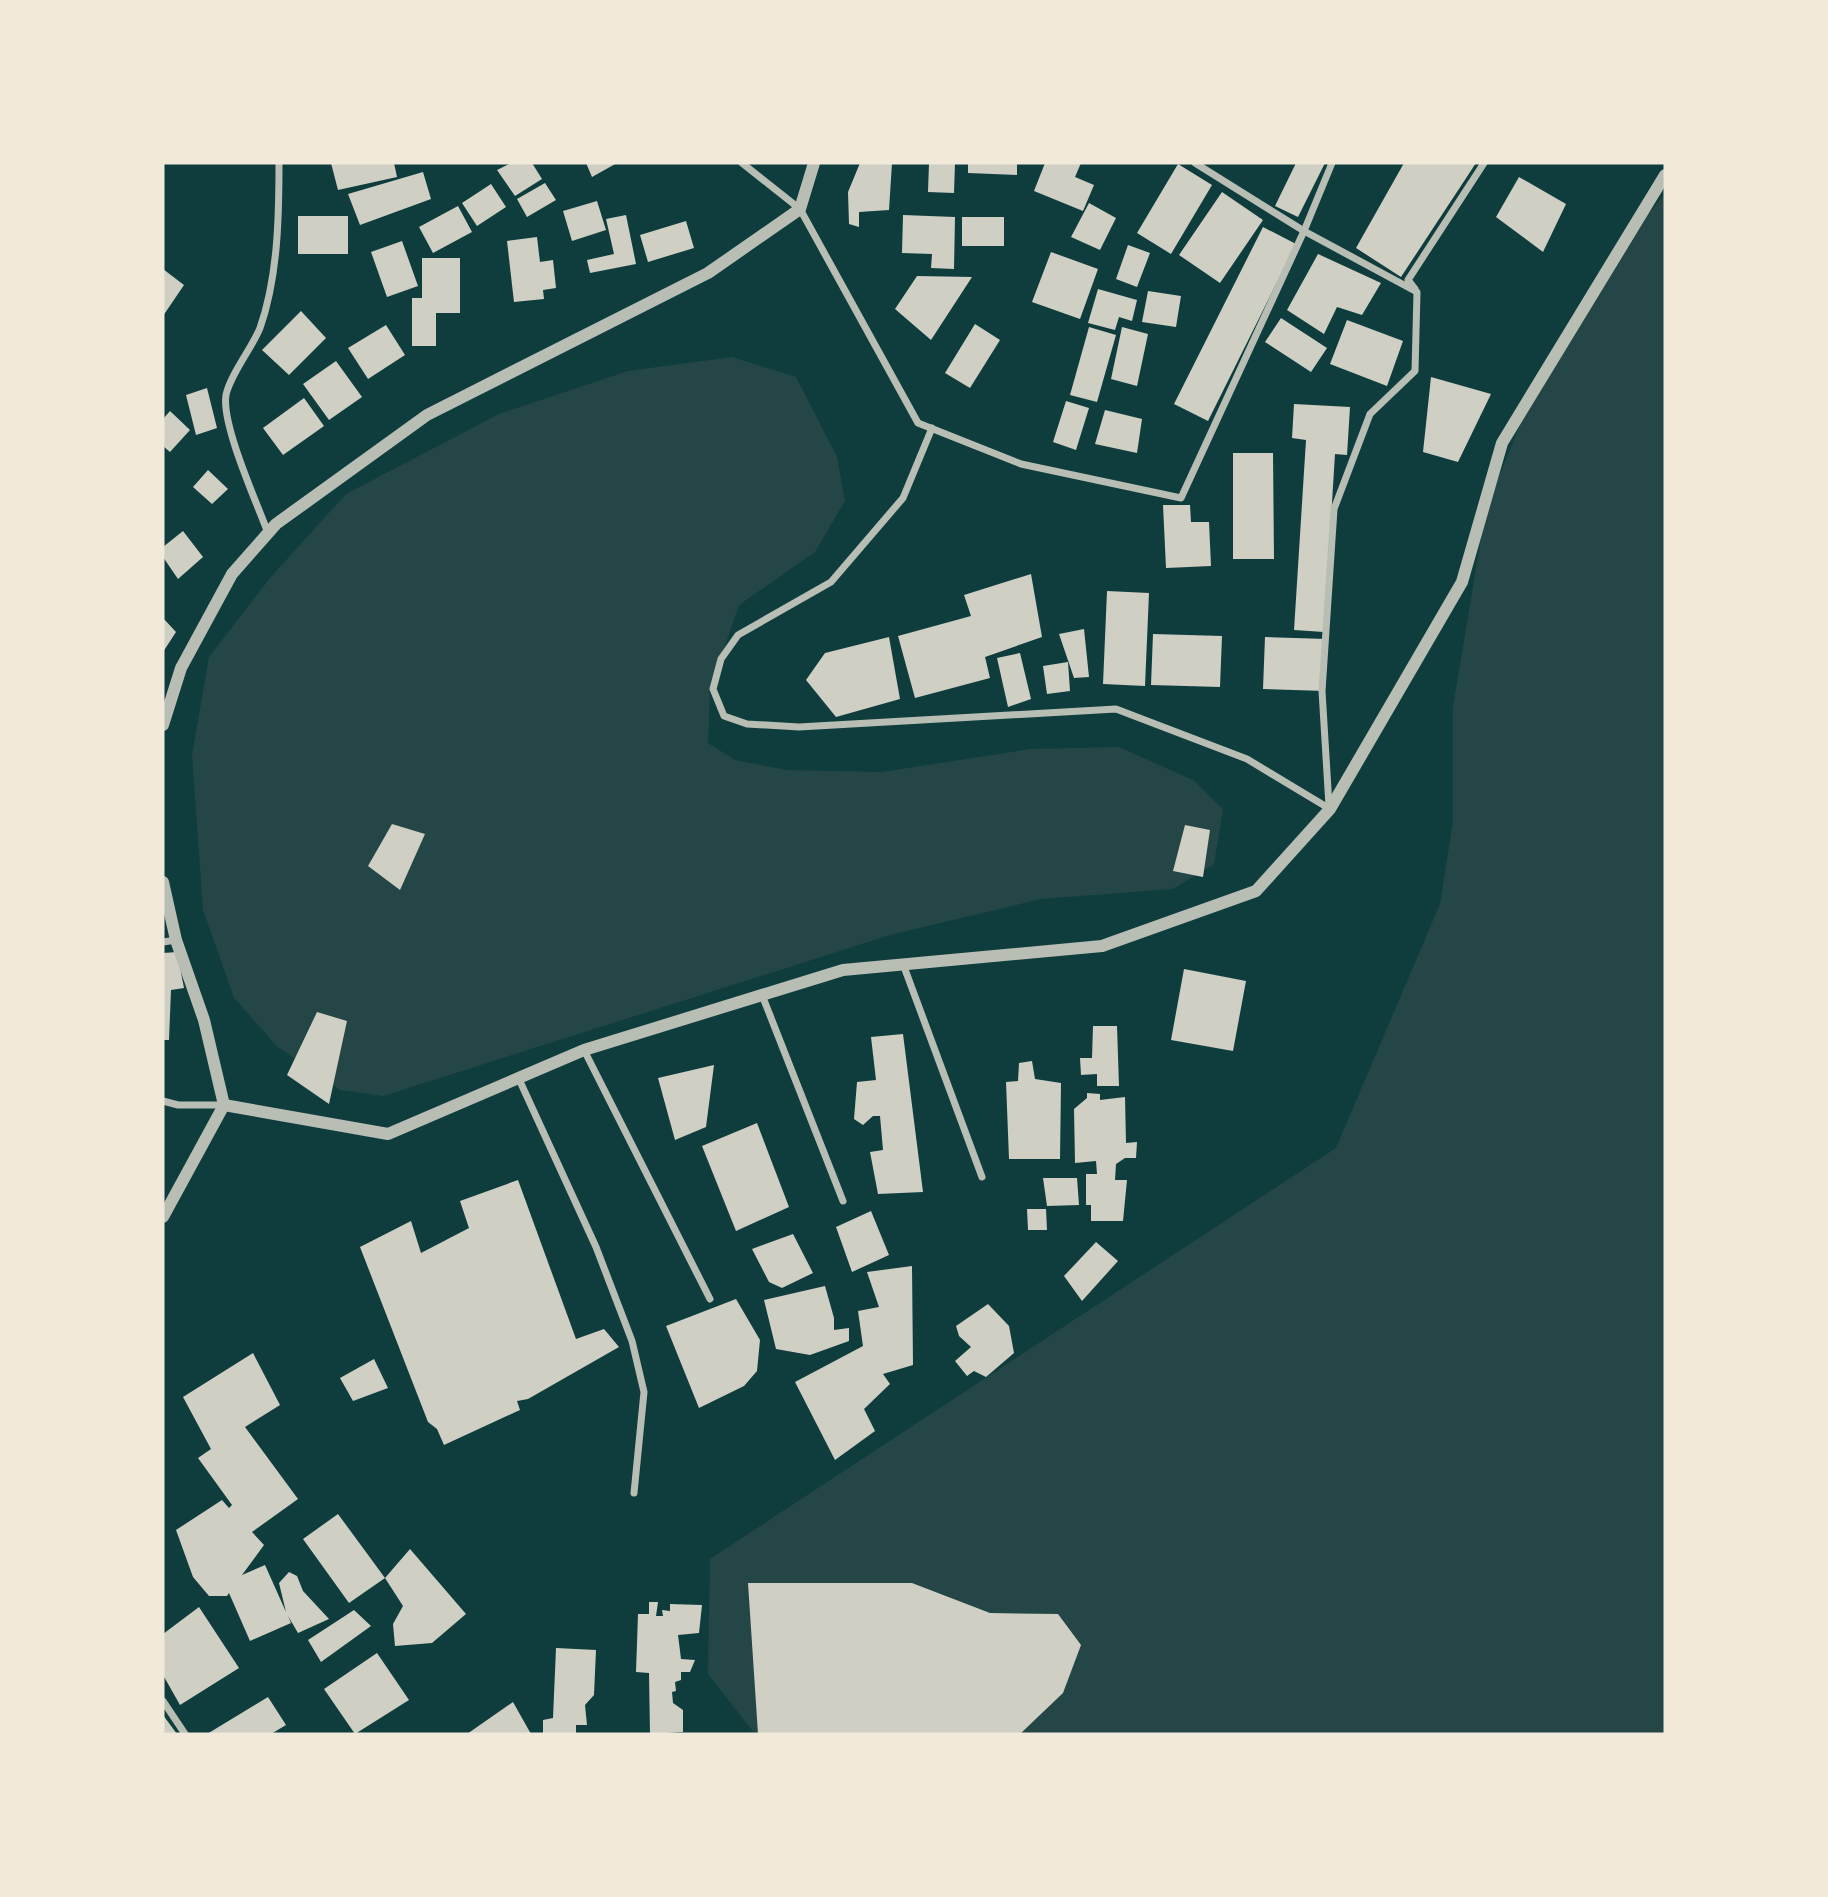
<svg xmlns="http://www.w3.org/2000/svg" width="1828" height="1897" font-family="'PT Sans Narrow',sans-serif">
<rect width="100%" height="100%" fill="#0f3d3e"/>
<path fill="#244646" d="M1665,194V1734H755L708,1674L710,1559L1336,1148L1440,904L1453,821V706L1486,509L1520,425L1635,229Z
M732,357L796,377L837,457L845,501L815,552L739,605L710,689L708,743L735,760L786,770L882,772L1031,749L1119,747L1193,780L1223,809L1214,864L1173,889L1041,899L890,935L383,1096L340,1090L278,1047L234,998L203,910L192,755L209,657L270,578L346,494L499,414L628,371Z"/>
<path fill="#cfcfc3" d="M331,163H394L397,177L338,190Z
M511,163H532L542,179L515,196L497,170Z
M586,163H617L592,177Z
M860,163H892L889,210L859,212V227L849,224L848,192Z
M929,163H955L954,193L928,192Z
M968,163H1017V175L968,173Z
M1045,163H1081L1075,177L1094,185L1083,211L1034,191Z
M1296,163H1325L1298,217L1275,206Z
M1404,163H1476L1401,277L1356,248Z
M1178,164L1212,185L1171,254L1137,233Z
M423,172L431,199L360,225L348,194Z
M1519,177L1566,204L1543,252L1496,217Z
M545,183L556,200L527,217L517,199Z
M491,184L506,207L477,226L462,203Z
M1222,192L1263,220L1220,283L1179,255Z
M597,201L606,230L572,241L563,211Z
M1089,203L1116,218L1100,250L1071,237Z
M458,206L472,232L433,253L419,227Z
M626,215L636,264L590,273L587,260L614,254L606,219Z
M903,215L955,217L954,269L931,268L932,254L902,253Z
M298,216H348V254H298Z
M962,217H1004V246H962Z
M686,221L694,248L648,262L640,235Z
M1263,227L1296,244L1208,421L1174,404Z
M537,237L540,262L553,260L556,288L543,290L544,299L514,302L507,241Z
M402,241L418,286L387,297L371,252Z
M1128,245L1150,253L1137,287L1116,279Z
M1051,252L1098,269L1080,319L1032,302Z
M1318,254L1381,283L1362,315L1337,307L1324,334L1287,310Z
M422,258H460V313H436V346H412V298H422Z
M163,269L184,285L163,316Z
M917,276L972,277L931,340L895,309Z
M1098,289L1137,300L1132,321L1119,317L1115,330L1088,323Z
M1148,291L1181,296L1176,327L1142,322Z
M301,311L326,338L289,375L262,350Z
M1281,318L1327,348L1311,372L1265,342Z
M1347,320L1403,341L1387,386L1330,364Z
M975,324L1000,340L970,388L945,373Z
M386,325L405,355L368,379L348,348Z
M1089,327L1116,335L1097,402L1070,395Z
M1122,327L1148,334L1137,386L1111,379Z
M336,361L362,397L329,420L303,384Z
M1431,377L1491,394L1458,462L1423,452Z
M207,388L217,428L196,435L186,395Z
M304,398L324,426L283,455L263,428Z
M1066,401L1089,408L1076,450L1053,442Z
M1294,404L1350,407L1347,455L1335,454L1324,632L1294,630L1306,440L1292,438Z
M1105,410L1142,419L1137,453L1095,444Z
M170,411L190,430L170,452L163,446V419Z
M1233,453H1273L1274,559H1233Z
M208,470L228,489L212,504L193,487Z
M1163,505H1190L1191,522H1209L1211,566L1166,568Z
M183,531L203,557L178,579L163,557V547Z
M1031,574L1042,637L985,657L990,678L915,698L898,636L971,616L964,595Z
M1107,591L1149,593L1145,686L1103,684Z
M163,618L176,632L163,652Z
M1084,629L1089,677L1074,678L1059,634Z
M1153,634L1222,636L1220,687L1151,685Z
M889,637L900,699L836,717L806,680L825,653Z
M1265,637L1327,639L1325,691L1263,689Z
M1020,653L1031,699L1008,707L997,658Z
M1068,662L1070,691L1047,694L1043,666Z
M392,824L425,834L400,890L368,866Z
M1185,825L1210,830L1203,877L1173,871Z
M177,952L184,988L171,990L169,1040H163V953Z
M1184,969L1246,981L1233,1051L1171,1040Z
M317,1012L347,1021L329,1104L287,1075Z
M1093,1026H1117L1119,1086H1097V1074L1081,1075L1080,1058H1092Z
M903,1034L923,1192L878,1194L870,1152L883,1150L880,1116H873L863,1125L854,1119L857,1082L876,1080L871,1037Z
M1032,1061L1035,1079L1061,1083L1060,1159H1009L1006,1082L1018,1081L1019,1063Z
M714,1065L706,1127L675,1140L658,1078Z
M1087,1093L1100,1094V1100L1125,1097L1126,1143L1137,1142L1136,1158H1125L1116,1164L1115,1180H1127L1123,1221H1091V1205H1086V1174H1097L1096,1161L1075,1163L1074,1109L1087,1098Z
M757,1123L789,1207L736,1231L702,1146Z
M1043,1178H1077L1079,1205L1047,1206Z
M518,1180L576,1339L604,1329L619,1347L528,1399L517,1401L520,1410L444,1445L437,1429L428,1422L360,1247L411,1221L421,1253L469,1228L460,1201Z
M1027,1209H1046L1047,1230H1028Z
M871,1211L889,1255L852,1272L836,1227Z
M793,1234L813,1273L782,1288L769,1282L752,1249Z
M1096,1242L1118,1261L1082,1301L1064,1276Z
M912,1266L913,1365L883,1374L890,1384L864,1409L875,1431L835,1460L795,1382L863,1346L858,1311L879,1307L867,1272Z
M825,1286L834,1318V1330L849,1328V1341L810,1355L776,1349L764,1300Z
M736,1299L760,1340L757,1371L744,1386L699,1408L666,1326Z
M988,1304L1009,1326L1014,1353L986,1377L974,1371L967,1376L955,1361L971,1347L959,1336L956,1326Z
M253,1353L280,1405L245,1427L298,1499L252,1532L264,1545L242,1575L265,1565L286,1612L279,1583L289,1572L297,1576L303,1591L329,1619L298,1633L288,1616L291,1623L250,1641L229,1593L227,1596H209L193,1577L176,1530L222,1500L229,1508L232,1505L198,1458L211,1449L183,1397Z
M374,1359L388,1388L353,1401L340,1378Z
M338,1514L385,1578L349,1603L303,1539Z
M410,1549L466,1614L432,1643L395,1646L393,1624L403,1606L385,1578Z
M748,1583H912L990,1613L1058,1614L1081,1645L1063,1693L1020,1734H758Z
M649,1602H658L656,1616H663L662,1610L670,1611V1604L702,1605L699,1633L678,1635L681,1659L695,1660L690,1672H681V1680L675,1682L676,1691L672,1692L673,1703L683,1710V1732L650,1734L649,1673L636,1672L638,1614H649Z
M199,1607L239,1668L180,1705L163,1675V1634Z
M354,1610L371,1626L321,1662L308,1640Z
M556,1648L596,1650L594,1695L585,1705L587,1725H576V1733L543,1734V1720L553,1718Z
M377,1653L409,1700L355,1734L324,1689Z
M268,1697L286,1725L271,1734H207Z
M513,1702L531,1734H467Z
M163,1715L177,1734H163Z"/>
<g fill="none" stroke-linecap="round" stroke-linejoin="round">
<path stroke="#b8beb3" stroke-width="7" d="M742,163L800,209L918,423L1021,464L1181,498L1304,231L1332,163
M1195,163L1304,231L1417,292L1415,371L1370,414L1334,509L1322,691L1329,806
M1415,289L1408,280L1484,163
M932,428L903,498L831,582L738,635L721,659L713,689L724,716L747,724L799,727L1116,709L1247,759L1330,809
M268,533C257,503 221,424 226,395C230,375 252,348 260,328C278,277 279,216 279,163
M163,942L176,940
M903,964L982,1177
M762,995L843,1201
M584,1050L710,1299
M518,1077L596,1247L632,1341L644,1392L634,1493
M163,1101L178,1105H224
M163,1701L185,1734"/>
<path stroke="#b8beb3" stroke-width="12" d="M163,725L181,668L232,574L276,524L427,415L708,273L800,209L814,163
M163,882L176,940L204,1020L224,1105L163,1217
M224,1105L388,1134L584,1050L843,970L1102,946L1256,891L1330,809L1462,582L1502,443L1665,175"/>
</g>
<rect width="1828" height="1897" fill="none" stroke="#f1e9da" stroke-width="329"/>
</svg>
